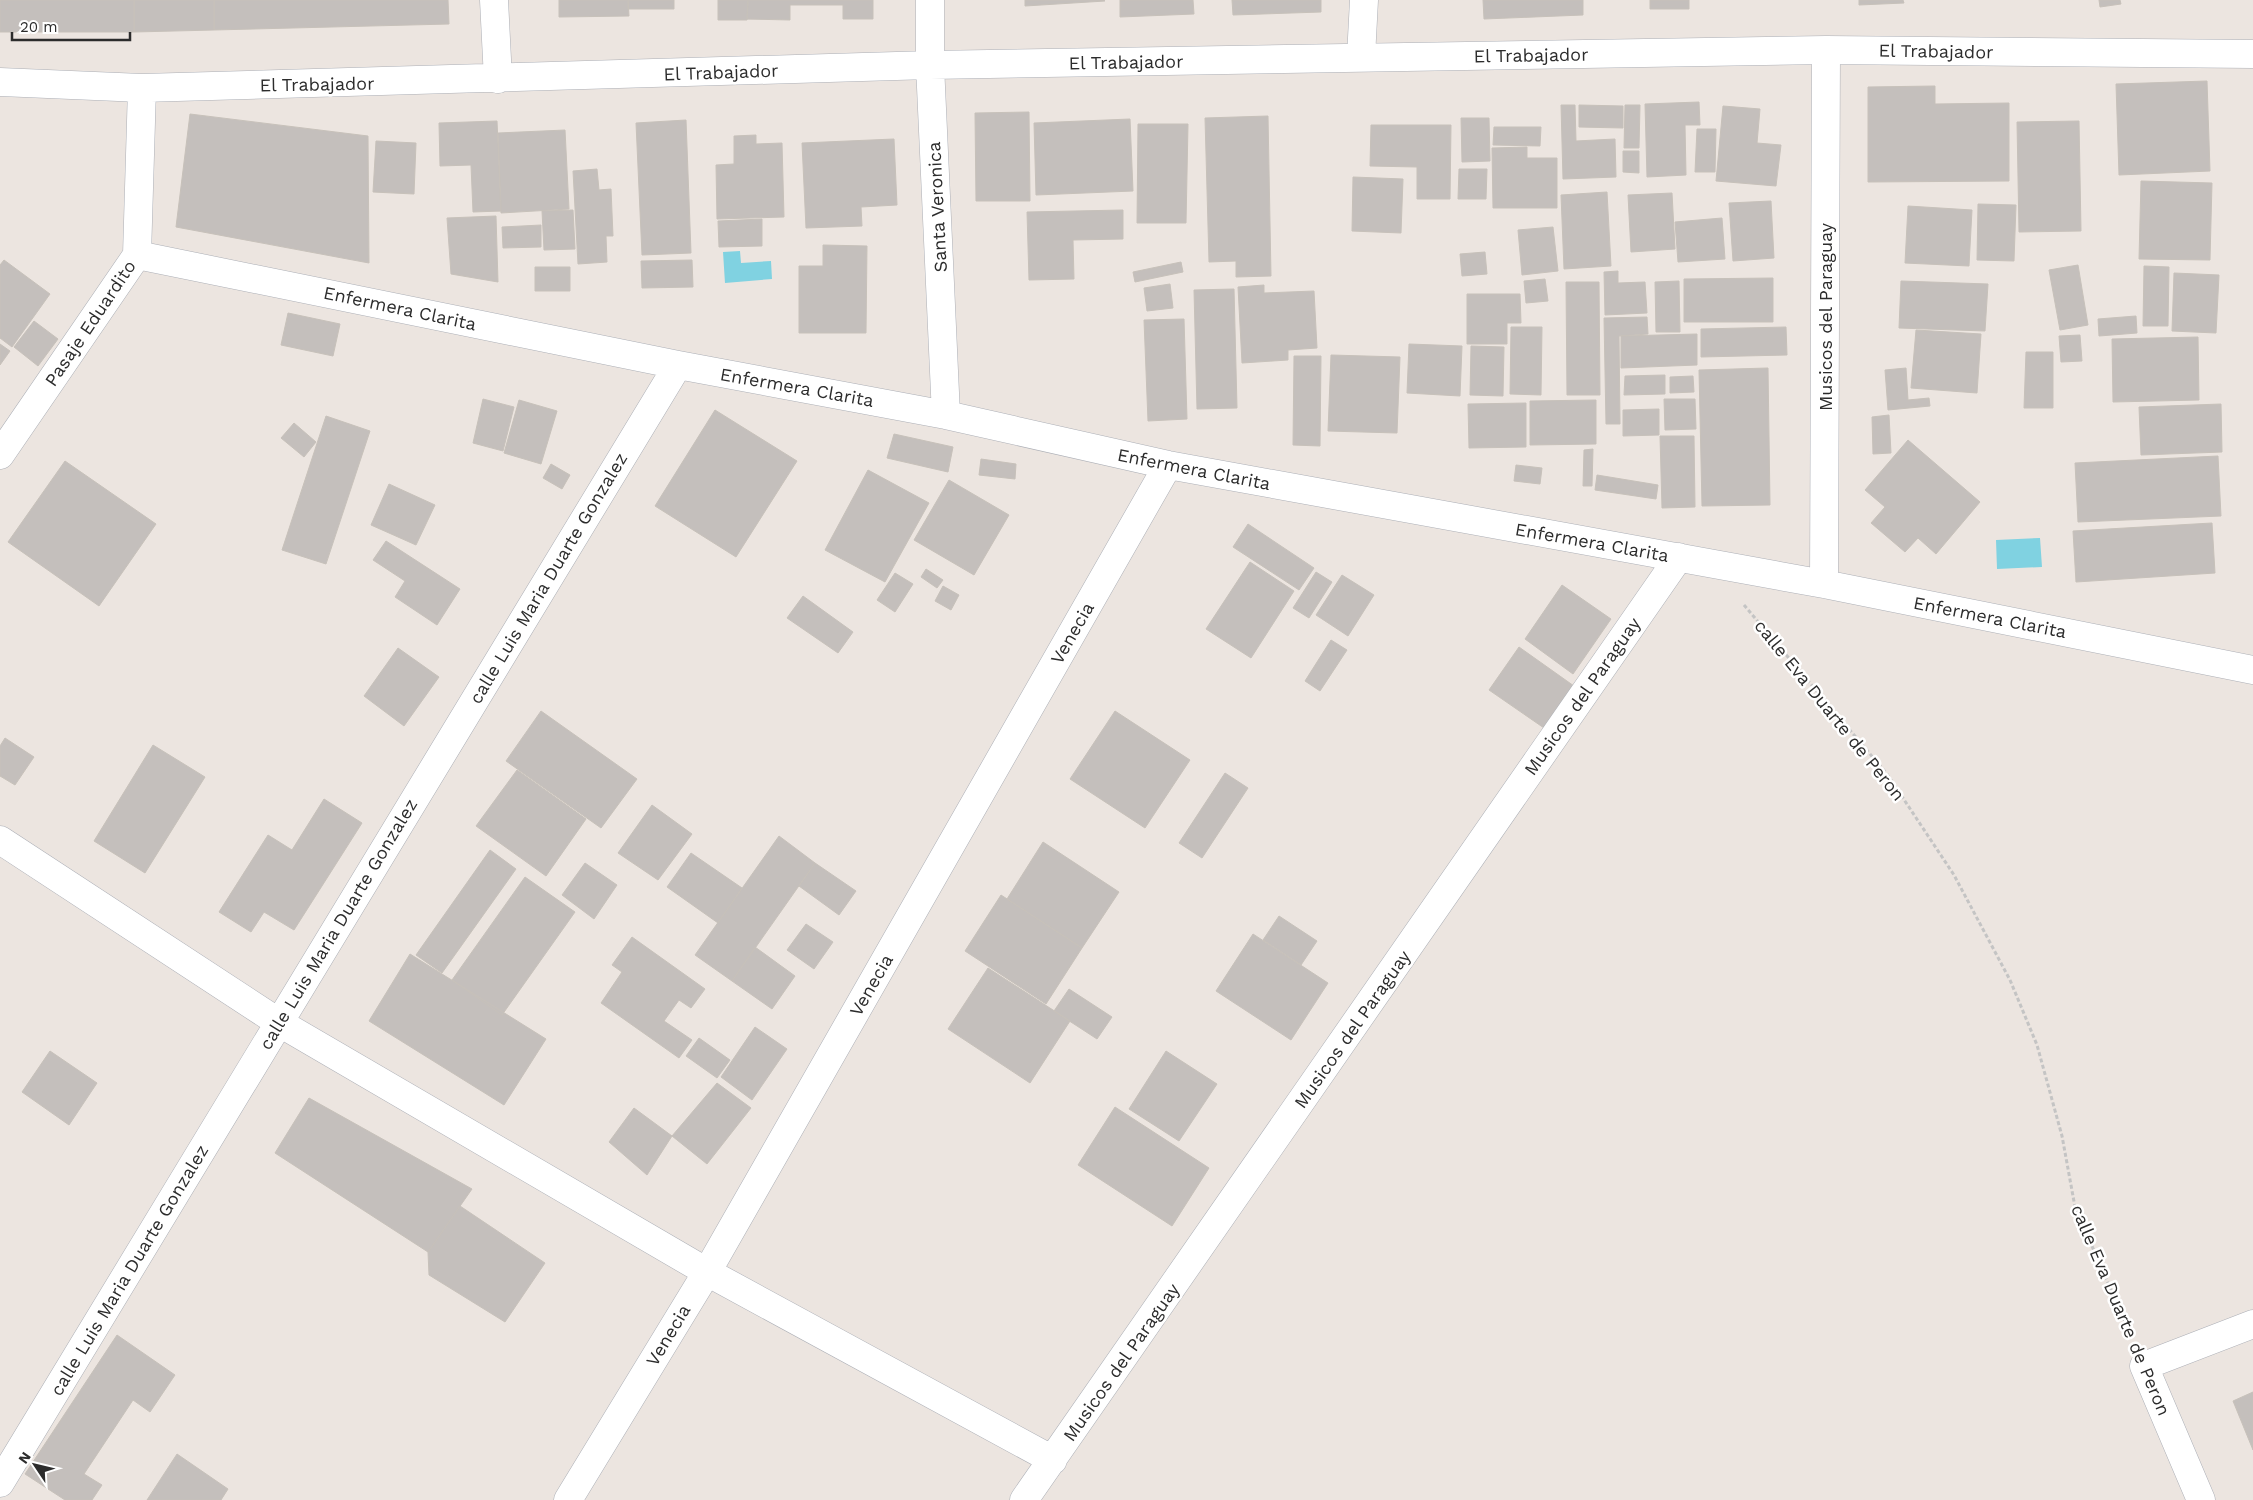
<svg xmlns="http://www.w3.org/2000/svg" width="2253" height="1500" font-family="'Work Sans',sans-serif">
<rect width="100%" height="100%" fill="#ece5e0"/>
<path fill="#80d2e1" d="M740,251L741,263L771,261L772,279L725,283L723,252Z
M2040,538L2042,567L1997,569L1996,540Z"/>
<path fill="#c4bfbc" stroke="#c7c1ba" d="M0,0H134V32H0Z
M134,0H214V30L134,32Z
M214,0H448L449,24L214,30Z
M559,0H628L629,16L559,17Z
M628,0H674V9H628Z
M718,0H748L747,20H718Z
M748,0H873V19H843V5H790V20L747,19Z
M1025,0H1104L1105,1L1025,6Z
M1120,0H1193L1194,14L1120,17Z
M1232,0H1321V12L1233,15Z
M1483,0H1583V15L1484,19Z
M1650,0H1689V9H1650Z
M1859,0H1903L1904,3L1859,5Z
M2099,0H2120L2121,4L2100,7Z
M2207,81L2210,171L2119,175L2116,84Z
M1935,86V104L2009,103V181L1868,182V87Z
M1699,102L1700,125H1685L1686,175L1647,177L1645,104Z
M1561,105H1575L1576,141L1615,139L1616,177L1563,179Z
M1579,105L1623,106V128L1579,127Z
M1625,105H1640L1639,148H1624Z
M1723,106L1760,109L1757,143L1781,145L1776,186L1716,181Z
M1029,112L1030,201H976L975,113Z
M190,114L368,136L369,263L176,227Z
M1268,116L1271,276L1236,277V261L1209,262L1205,118Z
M1461,118H1489L1490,161L1462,162Z
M1130,119L1133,191L1036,195L1034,123Z
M686,120L691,253L642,255L636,123Z
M497,121L501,211L473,212L471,165L440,166L439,123Z
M2079,121L2081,231L2019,232L2017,122Z
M1138,124H1188L1186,223H1137Z
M1371,125H1451L1450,199H1417V167L1370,166Z
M1494,127H1541L1540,146L1493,145Z
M1697,129H1716L1715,172H1695Z
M565,130L569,209L501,213L498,133Z
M756,135V144L782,143L784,217L717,219L716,165L734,164V136Z
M894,139L897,205L861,207L862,226L806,228L802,143Z
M376,141L416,143L414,194L373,192Z
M1527,147V158H1557V208H1493L1492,148Z
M1623,151H1639V173L1623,172Z
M597,169L599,190L611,189L613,236H606L607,262L578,264L573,171Z
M1459,169H1487L1486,199H1458Z
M1353,177L1403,179L1401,233L1352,231Z
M2141,181L2212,183L2210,260L2139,259Z
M1607,192L1611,266L1564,269L1561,195Z
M1672,193L1675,249L1631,252L1628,195Z
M1771,201L1774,258L1733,261L1729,203Z
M1978,204L2016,205L2014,261L1977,260Z
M1908,206L1972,210L1969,266L1905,263Z
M573,210L575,249L544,250L542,211Z
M1123,210V239L1073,240L1074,279L1029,280L1027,212Z
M496,216L498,282L451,274L447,218Z
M1722,218L1725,259L1678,262L1675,222Z
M762,219V246L719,247L718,221Z
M541,225V247L503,248L502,227Z
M1553,227L1558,271L1522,275L1518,230Z
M823,245L867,246L866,333H799V266H823Z
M1485,252L1487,274L1462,276L1460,254Z
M4,260L50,294L12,347L0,338V265Z
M692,260L693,287L642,288L641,261Z
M1181,262L1183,272L1135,282L1133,272Z
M2078,265L2088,325L2060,330L2049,270Z
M2144,266L2169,267L2168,326H2143Z
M535,267H570V291H535Z
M1618,271V283L1645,282L1647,313L1605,315L1604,272Z
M2174,273L2219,275L2216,333L2172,331Z
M1773,278V322H1684V279Z
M1545,279L1548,301L1526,303L1524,281Z
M1679,281L1680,332H1656L1655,282Z
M1901,281L1988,284L1985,331L1899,328Z
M1566,282H1599L1600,395H1567Z
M1170,284L1173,308L1147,311L1144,288Z
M1264,285V293L1314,291L1317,348L1288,350V360L1242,363L1238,287Z
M1234,289L1237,408L1197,409L1194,290Z
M1467,294H1520L1521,323H1507V344H1467Z
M288,313L340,324L333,356L281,345Z
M2136,316L2137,333L2099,336L2098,319Z
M1647,317L1648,334L1619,336L1620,424H1606L1604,318Z
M1184,319L1187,419L1148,421L1144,320Z
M34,321L58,339L38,366L14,347Z
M1511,327H1542L1541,395L1510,394Z
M1786,327L1787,355L1701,357V329Z
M1916,330L1981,334L1977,393L1911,388Z
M1697,334V365L1621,368V336Z
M2080,335L2082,361L2061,362L2059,336Z
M2198,337L2199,400L2113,402L2112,339Z
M0,344L10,351L0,365Z
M1409,344L1462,346L1460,396L1407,393Z
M1471,346L1504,347L1503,396L1470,395Z
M2026,352H2053V408H2024Z
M1331,355L1400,357L1397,433L1328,431Z
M1294,356H1321L1320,446L1293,445Z
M1768,368L1770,505L1702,506L1699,370Z
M1906,368L1908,400L1929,398L1930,406L1888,410L1885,370Z
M1665,375V394L1624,395L1625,376Z
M1693,376L1694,392L1670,393V377Z
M483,399L514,407L503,451L473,443Z
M1664,399H1695L1696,429L1665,430Z
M519,400L557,411L541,464L504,453Z
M1596,400V444L1530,445V401Z
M1526,403V447L1469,448L1468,404Z
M2221,404L2222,452L2141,455L2139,407Z
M1659,409V435L1623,436V410Z
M715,410L797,461L736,557L655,506Z
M1889,415L1891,453L1873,454L1872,417Z
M326,416L370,431L326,564L282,550Z
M294,423L316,442L304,457L281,438Z
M894,434L953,447L948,472L887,458Z
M1660,436H1694L1695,507L1662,508Z
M1908,440L1980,502L1936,554L1918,538L1905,552L1871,523L1885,507L1865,490Z
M1593,449L1592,486H1583L1584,450Z
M2218,456L2221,516L2078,522L2075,463Z
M981,459L1016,464L1015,479L979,475Z
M65,461L156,524L99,606L8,542Z
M551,464L570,475L562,489L543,478Z
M1516,465L1542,468L1540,484L1514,481Z
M868,470L929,503L885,582L825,550Z
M1597,475L1658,485L1656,499L1595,490Z
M949,480L1009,515L974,575L914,540Z
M389,484L435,505L416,545L371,525Z
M2212,523L2215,573L2076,582L2073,531Z
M1248,524L1314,568L1299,590L1233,547Z
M386,541L460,589L437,625L395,597L405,581L373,560Z
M1250,562L1294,591L1251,658L1206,629Z
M926,569L943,580L937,588L921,577Z
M1316,572L1332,582L1309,618L1293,608Z
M895,573L913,584L895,612L877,600Z
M1342,575L1374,595L1348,636L1316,615Z
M1562,585L1611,619L1573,674L1525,639Z
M943,586L959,595L951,610L935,601Z
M803,596L853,632L838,653L787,618Z
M1331,640L1347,650L1320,691L1305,681Z
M1519,647L1574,686L1544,728L1489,690Z
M398,648L439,677L404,726L364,696Z
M541,711L637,779L601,828L506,761Z
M1115,711L1190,760L1145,828L1070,779Z
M5,738L34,757L15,785L0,776V746Z
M153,745L205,777L145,873L94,841Z
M517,770L586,819L546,876L476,826Z
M1225,773L1248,788L1202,858L1179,843Z
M324,799L362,823L294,930L264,912L251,932L219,912L268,835L292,850Z
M652,805L692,834L658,880L618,853Z
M779,836L815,863L732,981L695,955Z
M1043,842L1119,892L1082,948L1007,899Z
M490,850L516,869L442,973L416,955Z
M691,853L742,888L718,923L667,887Z
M585,863L617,885L594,919L562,895Z
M815,863L856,891L839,915L799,886Z
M525,877L575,912L502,1015L452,980Z
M1001,895L1082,948L1046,1004L965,951Z
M1279,916L1317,941L1301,965L1263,940Z
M806,924L833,942L814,969L787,950Z
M1253,934L1328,983L1291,1040L1216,991Z
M632,937L705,989L691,1008L679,1000L664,1021L692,1040L679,1058L601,1003L622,972L612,965Z
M755,947L795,976L772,1009L732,981Z
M410,954L546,1039L504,1105L369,1021Z
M988,968L1070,1021L1030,1083L948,1029Z
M1069,989L1112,1017L1097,1039L1054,1011Z
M755,1027L787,1049L752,1100L721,1077Z
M699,1038L730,1060L717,1078L686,1056Z
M50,1051L97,1083L69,1125L22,1092Z
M1166,1051L1217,1084L1179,1141L1129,1109Z
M717,1083L751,1108L707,1164L672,1136Z
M309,1098L472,1189L428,1252L275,1153Z
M1115,1107L1209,1168L1172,1226L1078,1165Z
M634,1108L672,1136L647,1175L609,1142Z
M460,1206L545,1263L505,1322L429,1275L428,1252Z
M117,1335L175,1375L150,1412L133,1400L84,1474L102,1485L92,1500H65L25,1474Z
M2253,1392V1450L2233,1401Z
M177,1454L228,1489L221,1500H147Z"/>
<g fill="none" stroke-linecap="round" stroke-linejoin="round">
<defs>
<path id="minor" d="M494,0L498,79
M930,0V65L946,415
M1361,57L1364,0
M0,82L142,88L930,65L1826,50L2253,54
M137,255L678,365L946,415L1168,465L1824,584L2253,670
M0,455L137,255L142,88
M1824,584L1826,50
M0,840L278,1022L707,1272L1053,1460
M0,1483L678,365
M568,1500L707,1272L1168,465
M1024,1500L1679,557
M2201,1500L2144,1366L2253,1324"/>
</defs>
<use href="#minor" stroke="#acafb6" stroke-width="29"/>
<path stroke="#c4c4c4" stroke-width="3" stroke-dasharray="4 2.5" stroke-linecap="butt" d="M1744,605L1887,774L1954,875L2010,980L2037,1045L2062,1136L2075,1207L2131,1336"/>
<use href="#minor" stroke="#fff" stroke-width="28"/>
</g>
<g text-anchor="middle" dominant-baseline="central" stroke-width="5" stroke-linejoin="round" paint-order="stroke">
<g font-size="18" fill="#2c2c2c" stroke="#fff">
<text transform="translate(1936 51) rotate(1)">El Trabajador</text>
<text transform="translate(1531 55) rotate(-1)">El Trabajador</text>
<text transform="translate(1126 62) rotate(-1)">El Trabajador</text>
<text transform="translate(721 72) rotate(-2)">El Trabajador</text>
<text transform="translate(317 84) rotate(-1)">El Trabajador</text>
<text transform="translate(937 207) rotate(-93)">Santa Veronica</text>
<text transform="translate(400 308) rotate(12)">Enfermera Clarita</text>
<text transform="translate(1825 317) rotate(-90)">Musicos del Paraguay</text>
<text transform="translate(90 323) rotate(-56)">Pasaje Eduardito</text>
<text transform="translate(797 387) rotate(10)">Enfermera Clarita</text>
<text transform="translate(1194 469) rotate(11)">Enfermera Clarita</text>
<text transform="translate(1592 542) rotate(10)">Enfermera Clarita</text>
<text transform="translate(548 578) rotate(-59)">calle Luis Maria Duarte Gonzalez</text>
<text transform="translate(1990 617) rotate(11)">Enfermera Clarita</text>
<text transform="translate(1072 633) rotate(-60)">Venecia</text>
<text transform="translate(1582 696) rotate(-55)">Musicos del Paraguay</text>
<text transform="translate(1830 710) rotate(51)">calle Eva Duarte de Peron</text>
<text transform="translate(338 924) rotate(-59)">calle Luis Maria Duarte Gonzalez</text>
<text transform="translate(871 985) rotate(-60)">Venecia</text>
<text transform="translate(1352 1029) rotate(-55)">Musicos del Paraguay</text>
<text transform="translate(129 1270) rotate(-59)">calle Luis Maria Duarte Gonzalez</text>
<text transform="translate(2121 1310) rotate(67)">calle Eva Duarte de Peron</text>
<text transform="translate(668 1335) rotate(-59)">Venecia</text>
<text transform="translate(1121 1362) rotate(-55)">Musicos del Paraguay</text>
</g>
</g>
<g transform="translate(35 1465) rotate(305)" stroke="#ffffff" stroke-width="4" paint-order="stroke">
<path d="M0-4L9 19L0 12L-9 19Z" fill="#2c2c2c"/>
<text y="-8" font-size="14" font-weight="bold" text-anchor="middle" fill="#2c2c2c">N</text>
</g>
<path d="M12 32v8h118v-8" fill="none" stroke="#2c2c2c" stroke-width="2.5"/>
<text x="20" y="32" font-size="15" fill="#2c2c2c" stroke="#ffffff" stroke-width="4" paint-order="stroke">20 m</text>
</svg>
